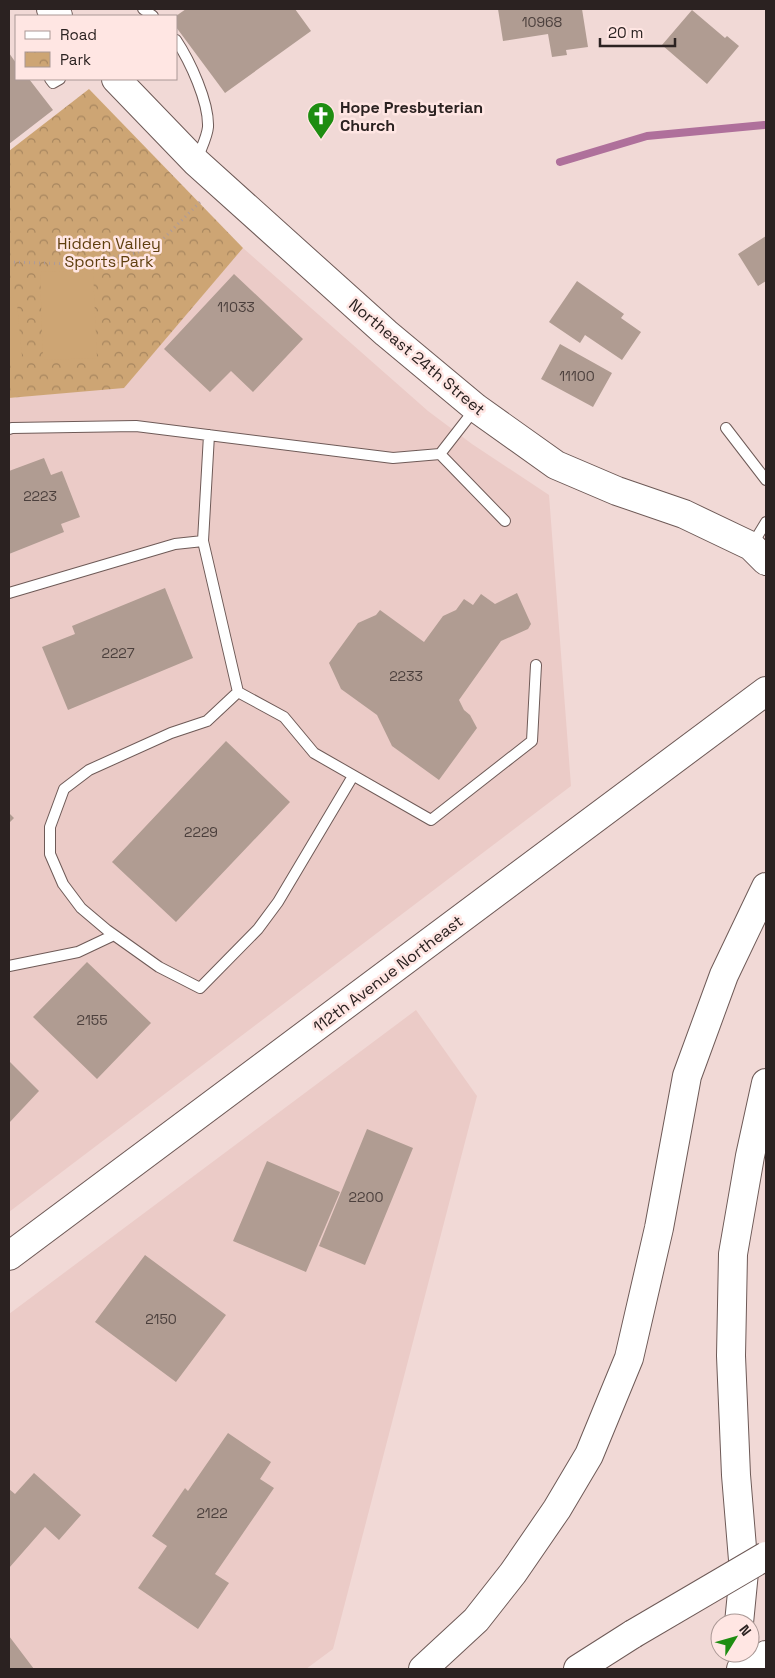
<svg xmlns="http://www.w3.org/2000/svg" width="775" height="1678" font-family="'Space Grotesk',sans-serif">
<defs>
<pattern id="park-crowns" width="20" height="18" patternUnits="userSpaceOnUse" patternTransform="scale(1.25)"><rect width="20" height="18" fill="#cda574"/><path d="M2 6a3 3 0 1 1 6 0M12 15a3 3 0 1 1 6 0" fill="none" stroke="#a7865f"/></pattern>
</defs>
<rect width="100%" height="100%" fill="#f1d9d6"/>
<path fill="#ebcbc7" d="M243,248L428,411L472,444L549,495L571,786L9,1212V398L124,387Z
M416,1010L477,1096L333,1649L306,1669H9V1314Z"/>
<path fill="url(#park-crowns)" d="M89,89L243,248L124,388L9,398V151Z"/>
<path fill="#cda574" d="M93,270L97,358L43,360L40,272Z
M9,296L17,303L22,356L12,364H9Z"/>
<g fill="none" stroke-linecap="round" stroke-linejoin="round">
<path stroke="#af709b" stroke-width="8" d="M560,162L647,136L764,125"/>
</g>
<path fill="#b09c92" d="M186,9H295L311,31L225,93L176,27V16Z
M498,9H582L588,47L566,50L567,55L552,57L548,34L503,41Z
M692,10L725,38L727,36L739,46L707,84L662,45Z
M9,53L16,63V79H29L53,110L9,144Z
M766,236V281L758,286L738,254Z
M234,274L303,339L253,392L231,371L210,392L164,349Z
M577,281L624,314L621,318L641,332L622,360L585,335L580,343L549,322Z
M560,344L612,373L593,407L541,379Z
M44,458L51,475L62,471L80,517L61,524L64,532L9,554V471Z
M165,588L193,658L68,710L42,647L75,634L72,626Z
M517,593L531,624L528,629L501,641L459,700L464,710L470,715L477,728L439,780L392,746L377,715L341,689L329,663L358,623L376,615L380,610L424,642L443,616L456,610L464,599L473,605L481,594L495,604Z
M226,741L290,802L176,922L112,862Z
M9,813L14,818L9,823Z
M87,962L151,1023L97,1079L33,1017Z
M9,1061L39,1091L9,1123Z
M367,1129L413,1148L365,1265L319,1246Z
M267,1161L340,1192L306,1272L233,1241Z
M145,1255L226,1315L176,1382L95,1322Z
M228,1433L271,1462L260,1479L274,1488L215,1574L229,1583L198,1629L138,1588L167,1546L152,1536L185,1488L188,1491Z
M34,1473L81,1515L59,1540L45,1527L9,1568V1489L15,1494Z
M9,1636L34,1669H9Z"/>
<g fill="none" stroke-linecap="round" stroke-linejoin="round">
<defs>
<path id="lane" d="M143,9L153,16
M176,40C190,61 209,102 208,127C207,138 200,150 197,160
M50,79L53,83L60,79
M726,428L766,480
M9,429L12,428L136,426L393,458L440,454L475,409
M209,435L203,541L238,692L284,717L314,753L431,820L532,741L536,665
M440,454L505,521
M752,545L766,522
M9,593L175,544L203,541
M238,692L207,721L171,733L89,770L64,789L50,827V854L63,884L81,908L107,930L159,967L200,988L258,929L278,902L353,776
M9,966L78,952L114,935"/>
<path id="secondary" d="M51,9L58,16
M116,79L196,162L386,333L476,408L556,465L617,491L684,514L751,546L766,561
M9,1256L766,691"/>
<path id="highway" d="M739,1623L744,1572L736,1475L731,1356L733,1254L750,1156L766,1083
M423,1669L476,1620L513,1573L557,1509L589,1455L629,1358L659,1228L687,1076L724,975L766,887
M578,1669L633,1634
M741,1669L766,1655"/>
</defs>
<use href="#lane" stroke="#6e5a57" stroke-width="12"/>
<use href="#secondary" stroke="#6e5a57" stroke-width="30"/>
<use href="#highway" stroke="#6e5a57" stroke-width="30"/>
<path stroke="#ae9b99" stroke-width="3" stroke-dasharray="1 4" stroke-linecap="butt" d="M9,262L75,264L136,253L158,244L200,202"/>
<use href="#lane" stroke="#fff" stroke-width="10"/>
<use href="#secondary" stroke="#fff" stroke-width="28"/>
<use href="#highway" stroke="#fff" stroke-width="28"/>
<defs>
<path id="highway-bridge" d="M633,1634L766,1556"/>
</defs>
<use href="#highway-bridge" stroke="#6e5a57" stroke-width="30" stroke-linecap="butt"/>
<use href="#highway-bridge" stroke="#fff" stroke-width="28"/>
</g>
<defs>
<symbol id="church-pin" viewBox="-11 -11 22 30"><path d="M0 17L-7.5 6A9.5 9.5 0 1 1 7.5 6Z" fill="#1e8d11" stroke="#ffe6e3"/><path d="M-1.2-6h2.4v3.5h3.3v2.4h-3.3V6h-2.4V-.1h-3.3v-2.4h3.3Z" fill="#fff"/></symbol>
</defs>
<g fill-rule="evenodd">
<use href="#church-pin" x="305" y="100" width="32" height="43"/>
</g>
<g text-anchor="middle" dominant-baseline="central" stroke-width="5" stroke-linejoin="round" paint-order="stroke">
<g font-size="14" fill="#4c403d">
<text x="542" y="22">10968</text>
<text x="236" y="307">11033</text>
<text x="577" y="376">11100</text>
<text x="40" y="496">2223</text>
<text x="118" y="653">2227</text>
<text x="406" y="676">2233</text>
<text x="201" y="832">2229</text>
<text x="92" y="1020">2155</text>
<text x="366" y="1197">2200</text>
<text x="161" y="1319">2150</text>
<text x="212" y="1513">2122</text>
</g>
<g font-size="16" font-weight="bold" fill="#2b2221" stroke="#ffe6e3" text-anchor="start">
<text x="340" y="107">Hope Presbyterian<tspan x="340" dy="18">Church</tspan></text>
</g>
<g font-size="16" fill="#5f3f0f" stroke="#ffe6e3">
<text x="109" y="243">Hidden Valley<tspan x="109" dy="18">Sports Park</tspan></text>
</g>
<g font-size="16" fill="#2b2221" stroke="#ffe6e3">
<text transform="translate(417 357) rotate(40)">Northeast 24th Street</text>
<text transform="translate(388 974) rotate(-37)">112th Avenue Northeast</text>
</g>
</g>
<rect width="775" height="1678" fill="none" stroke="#2b2221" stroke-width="20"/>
<rect x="15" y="15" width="162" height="65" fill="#ffe6e3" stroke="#aa9895"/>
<rect x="25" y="31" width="25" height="8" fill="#ffffff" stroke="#aa9895"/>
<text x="60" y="40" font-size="15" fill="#2b2221">Road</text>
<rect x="25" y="52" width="25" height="15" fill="url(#park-crowns)" stroke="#aa9895"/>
<text x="60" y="65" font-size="15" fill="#2b2221">Park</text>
<g transform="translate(735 1638) rotate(53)"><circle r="24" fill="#ffe6e3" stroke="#aa9895"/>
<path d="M0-4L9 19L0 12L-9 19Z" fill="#1e8d11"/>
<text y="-8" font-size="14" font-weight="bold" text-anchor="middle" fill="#2b2221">N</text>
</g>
<path d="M600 38v8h75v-8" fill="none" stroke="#2b2221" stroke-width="2.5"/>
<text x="608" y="38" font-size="15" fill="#2b2221" stroke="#ffe6e3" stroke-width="4" paint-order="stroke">20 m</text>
</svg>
